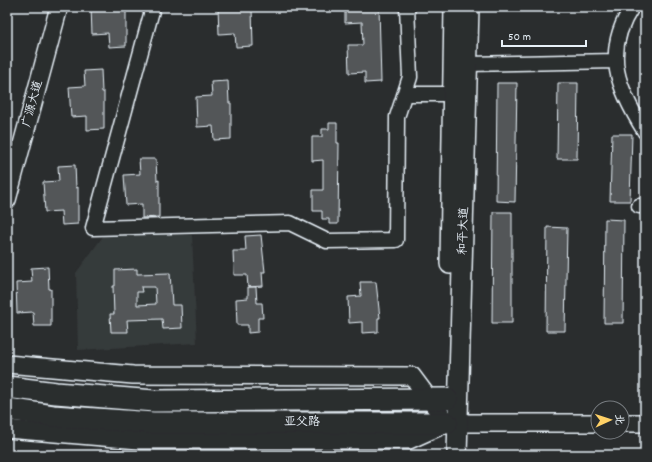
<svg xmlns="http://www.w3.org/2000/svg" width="652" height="462" font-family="Dekko,'LXGW WenKai TC',sans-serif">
<rect width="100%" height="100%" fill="#2a2d2e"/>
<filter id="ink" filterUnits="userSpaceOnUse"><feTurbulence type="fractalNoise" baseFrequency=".025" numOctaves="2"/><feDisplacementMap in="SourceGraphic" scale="8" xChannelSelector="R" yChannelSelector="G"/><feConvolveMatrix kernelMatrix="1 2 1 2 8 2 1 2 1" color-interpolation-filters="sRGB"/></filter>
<g filter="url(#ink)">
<path fill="#363a3b" d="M104,235H192L197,343L78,350L76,273Z"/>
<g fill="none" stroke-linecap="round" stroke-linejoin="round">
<path stroke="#989fa3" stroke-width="3.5" d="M7,8V7"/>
</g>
<path fill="#535759" stroke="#e8f1f8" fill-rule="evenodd" d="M91,7H124V9H126V46L109,47L108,33L92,34Z
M218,7H250L251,9H252L253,46L236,47L235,33L219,34Z
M345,7H379L381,82L365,83V72L349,73L348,45H363L362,22L345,23Z
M101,70L102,92H104V129L87,130V116L71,117L69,87L85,86L84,71Z
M228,81L229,103H231V139L214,140L213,126L197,127L196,97L212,96L211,82Z
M497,83H517L515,202L496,201Z
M558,83H578L577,159H557Z
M329,123H337V143H339L338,224H329V219H322V211H313V190H323V160L312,161V137H322V129H329Z
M612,134H632L630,201H610Z
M139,159H156L157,181L159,180V217L142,218V204L126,205L124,175L140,174Z
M75,165L76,188L78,187V224L62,225L61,211L45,212L43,182L59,181L58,166Z
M493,212H512V323H492Z
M605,219L624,220L623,323H604Z
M547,227L567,228L565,331H546Z
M261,235L265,272H262L263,286L248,287L247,275H234L233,251H246L245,236Z
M48,267L49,289H51V326H34L33,312L17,313L16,283L32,282L31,268Z
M137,269V274L170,273L172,305H181L182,328L163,329L162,319L127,320L128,332H111L110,314H114L113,286H115V270ZM141,287H155L156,304L137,305V292H142Z
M360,282H376L380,318H378V332L362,333V322L349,323L348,297L361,296Z
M248,287H256L257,303H262L263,318H258V332L248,333V325H237L236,299L248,298Z"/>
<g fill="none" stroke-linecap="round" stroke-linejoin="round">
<defs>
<path id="minor" d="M153,7L93,228L290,223L327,241L396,240L397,117L410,77L407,7
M632,7C602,53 618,89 645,132
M469,64L616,61
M405,94H454
M639,206H645"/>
<path id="tertiary" d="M7,200L59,7
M7,364L133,375L412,376L447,423
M622,423H645
M7,429L139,440H409L447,423H598"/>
<path id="secondary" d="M450,264L454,7
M457,455L469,7"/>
<path id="primary" d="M7,387L56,393L154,401L447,399
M7,409L53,416L153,423H447"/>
</defs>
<use href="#minor" stroke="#e8f1f8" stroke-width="17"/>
<use href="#tertiary" stroke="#e8f1f8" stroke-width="20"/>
<use href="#secondary" stroke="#e8f1f8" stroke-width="22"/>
<use href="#primary" stroke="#e8f1f8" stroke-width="24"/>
<use href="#minor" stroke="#2a2d2e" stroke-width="14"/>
<use href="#tertiary" stroke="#2a2d2e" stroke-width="17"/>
<use href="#secondary" stroke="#2a2d2e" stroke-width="19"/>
<use href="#primary" stroke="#2a2d2e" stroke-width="21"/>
</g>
</g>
<g text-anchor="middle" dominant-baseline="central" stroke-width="3" stroke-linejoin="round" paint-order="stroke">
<g font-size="12" fill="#e8f1f8" stroke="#2a2d2e">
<text transform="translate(33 104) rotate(-75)">广源大道</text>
<text transform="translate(464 231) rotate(-88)">和平大道</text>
<text x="302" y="422">亚父路</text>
</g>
</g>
<rect width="652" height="462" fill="none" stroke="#2a2d2e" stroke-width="24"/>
<rect x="12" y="12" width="628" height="438" fill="none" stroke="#e8f1f8" stroke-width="1.5" filter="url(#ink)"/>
<g transform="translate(610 420) rotate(87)"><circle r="19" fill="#2a2d2e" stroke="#767b7f"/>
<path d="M0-3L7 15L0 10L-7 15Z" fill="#ffd166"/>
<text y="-6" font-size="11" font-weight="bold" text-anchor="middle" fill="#e8f1f8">北</text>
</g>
<path d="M502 40v6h84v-6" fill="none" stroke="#e8f1f8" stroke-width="2"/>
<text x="508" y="40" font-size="12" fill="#e8f1f8" stroke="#2a2d2e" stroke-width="3" paint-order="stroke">50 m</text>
</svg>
